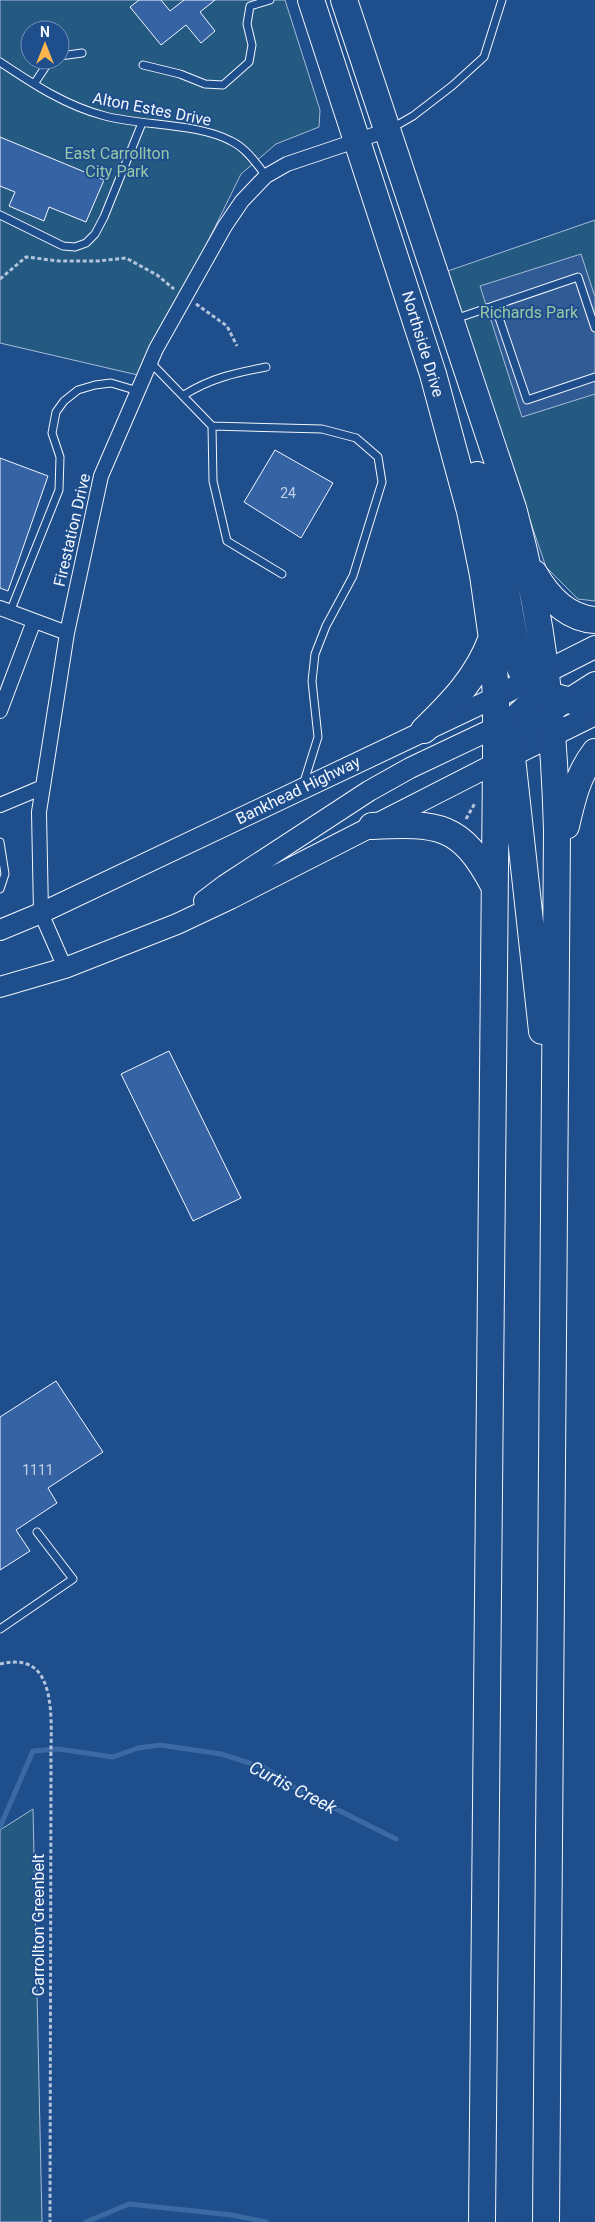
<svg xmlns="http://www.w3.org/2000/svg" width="595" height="2222" font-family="Roboto,sans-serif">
<rect width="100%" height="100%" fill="#1f4e8c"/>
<path fill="#245a82" stroke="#a8bbd7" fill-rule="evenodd" d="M0,0H285L320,110L319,127L276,144L241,174L142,376L0,343ZM30,30H60V60H30Z
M595,220V601L578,599L546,567L445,272Z
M33,1809L42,2222H0V1830Z"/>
<path fill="#305b95" stroke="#a8bbd7" d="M581,254L595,297V394L522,417L480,286Z"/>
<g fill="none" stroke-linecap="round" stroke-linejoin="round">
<path stroke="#3b69a3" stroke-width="5" d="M0,1827L33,1751L58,1749L113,1757L138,1748L160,1745L221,1754L265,1768L300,1791L396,1839
M86,2222L129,2204L232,2215L266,2222"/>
</g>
<path fill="#3563a3" stroke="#f2f6ff" d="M139,0H161L170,11L184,0H215L200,12L215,31L201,43L186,25L161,45L130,7Z
M0,137L104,180L86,222L49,207L44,221L9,206L15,192L0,186Z
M275,450L333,483L301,538L244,502Z
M0,458L48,476L8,591L0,588Z
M169,1051L241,1198L193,1221L121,1074Z
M56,1381L103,1452L48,1488L57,1503L16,1530L30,1551L0,1570V1417Z"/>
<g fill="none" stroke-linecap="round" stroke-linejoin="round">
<defs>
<path id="lane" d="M60,56L82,53
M0,62C33,84 66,106 105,116C143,126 197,123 231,141C246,148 256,163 266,176
M143,65L180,74L205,84L223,85L249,62L252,45L247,24L250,6L270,0
M34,84L50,60
M392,128L413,116L452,86L484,57L502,0
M0,215L63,246L75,247L86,243L95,234L104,217L142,123
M495,306L527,400L595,377
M455,319L578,277L595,328
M150,362L212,426L213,481L227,541L282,574
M184,395C211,378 235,373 266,367
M212,426L322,429L356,438L378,457L382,482L353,576L326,626L315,654L312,681L318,737L303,785
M10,612L59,490L60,457L52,433L56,412L64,401L78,390L95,385L111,383L138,391
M0,842L5,874L0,889
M0,1629L73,1579L37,1532"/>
<path id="street" d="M0,608L67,633
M0,711L34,621
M0,805L43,787
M65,968L41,913L39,812L67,633L101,476L156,349L225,226L242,201L266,176L287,164L388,130"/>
<path id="secondary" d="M204,901L225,885L369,791L410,768L507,722L533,698L544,675
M0,930L41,913L496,697
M0,987L65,968L177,924L230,899L496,763"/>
<path id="primary" d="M496,697L595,647
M501,756L532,723L595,683
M504,759L595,714"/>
<path id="highway" d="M311,0L433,374L470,511L483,575L492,639L496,697V763L482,2222
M344,0L513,508C543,616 554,719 557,831L546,2222
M477,475L494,525L520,668C532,695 569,703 595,703
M534,573C547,596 566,618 595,620
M424,730C452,703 477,677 491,640
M510,739L542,1031
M372,826C438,823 461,823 494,886
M566,826C572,800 578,774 595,752"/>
</defs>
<use href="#lane" stroke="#f2f6ff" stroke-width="9"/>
<use href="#street" stroke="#f2f6ff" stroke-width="16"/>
<use href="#secondary" stroke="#f2f6ff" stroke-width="22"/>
<use href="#primary" stroke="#f2f6ff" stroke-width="24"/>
<use href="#highway" stroke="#f2f6ff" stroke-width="28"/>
<path stroke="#b3c4dc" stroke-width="3" stroke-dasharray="4 2.5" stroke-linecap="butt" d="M0,279L26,257L59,261H98L126,258L157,275L174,289
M196,304L227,326L237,346
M466,819L475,803
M0,1664C9,1662 18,1661 27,1664C58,1675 50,1737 51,1764L50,2222"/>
<use href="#lane" stroke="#1f4e8c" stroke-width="7"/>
<use href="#street" stroke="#1f4e8c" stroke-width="14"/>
<use href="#secondary" stroke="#1f4e8c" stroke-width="20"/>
<use href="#primary" stroke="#1f4e8c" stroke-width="22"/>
<use href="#highway" stroke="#1f4e8c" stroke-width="26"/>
</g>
<g text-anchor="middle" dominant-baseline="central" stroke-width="4" stroke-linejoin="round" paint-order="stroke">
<g font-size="14" fill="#c3d1e8">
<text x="288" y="493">24</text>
<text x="38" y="1470">1111</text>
</g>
<g font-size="16" fill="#f2f6ff" stroke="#1f4e8c">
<text transform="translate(152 109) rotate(11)">Alton Estes Drive</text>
<text transform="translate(423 344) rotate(73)">Northside Drive</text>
<text transform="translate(72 530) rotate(-77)">Firestation Drive</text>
<text transform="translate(298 790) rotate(-26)">Bankhead Highway</text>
<text transform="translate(38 1925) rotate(-90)">Carrollton Greenbelt</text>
</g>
<g font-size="16" fill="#97c8a6" stroke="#1f4e8c">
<text x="117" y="153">East Carrollton<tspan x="117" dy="18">City Park</tspan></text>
<text x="529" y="312">Richards Park</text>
</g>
<g font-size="18" font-style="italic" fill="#f2f6ff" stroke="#1f4e8c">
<text transform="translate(293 1787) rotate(27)">Curtis Creek</text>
</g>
</g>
<g transform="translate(45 45)"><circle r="24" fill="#1f4e8c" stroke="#7391ba"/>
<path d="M0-4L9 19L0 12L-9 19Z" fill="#ffb74d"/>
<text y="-8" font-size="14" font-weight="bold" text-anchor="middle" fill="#f2f6ff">N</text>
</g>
</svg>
